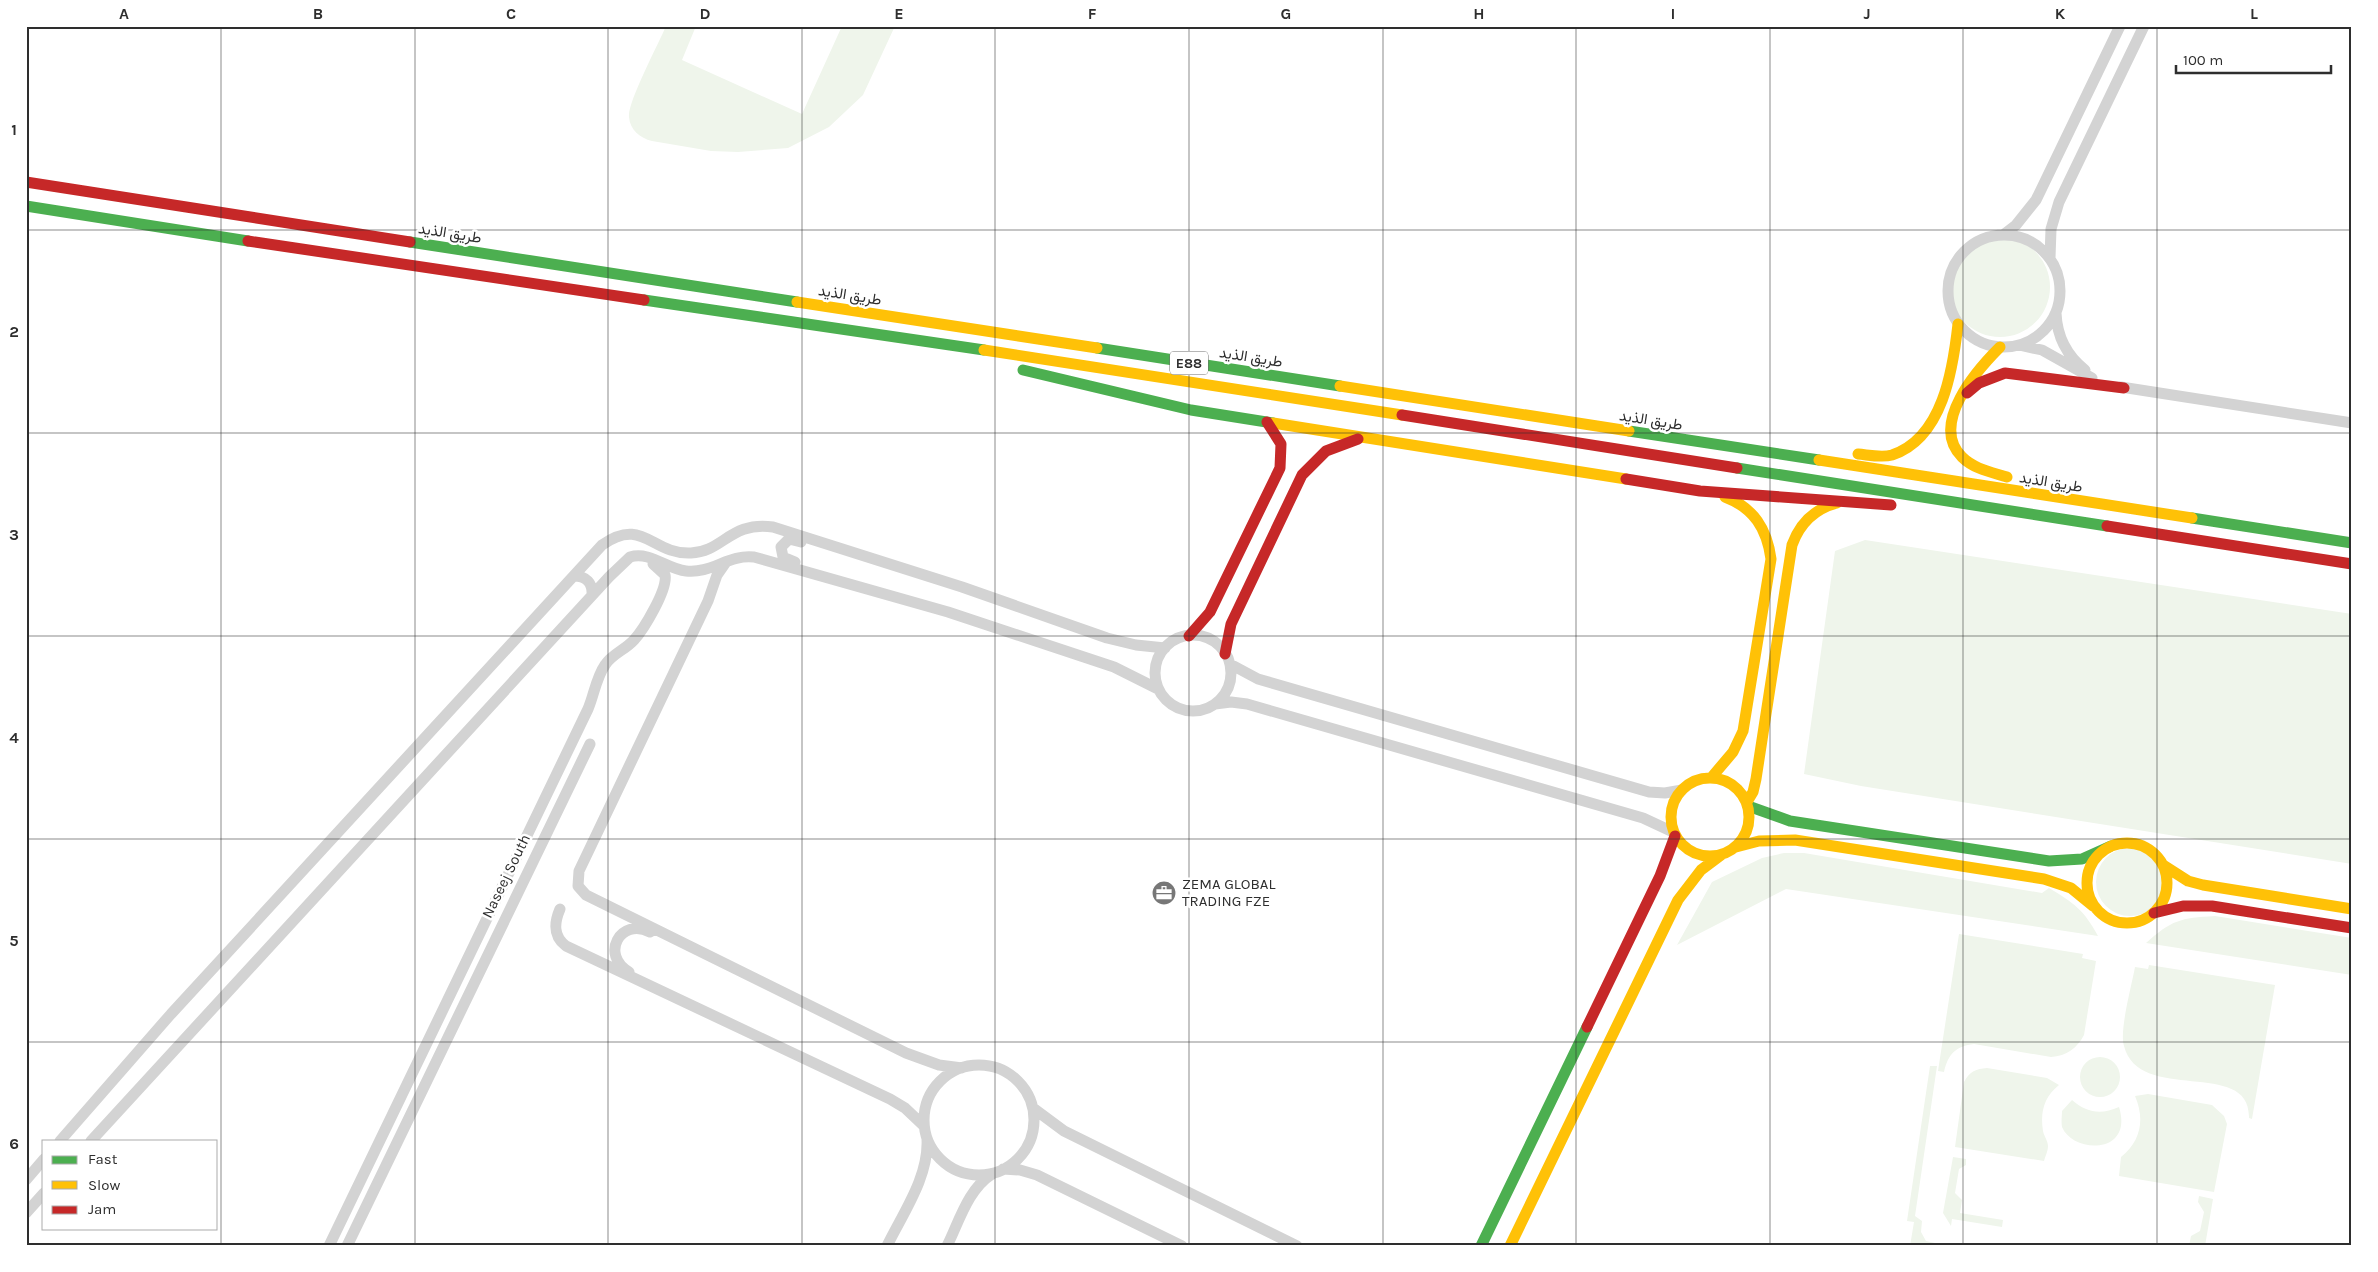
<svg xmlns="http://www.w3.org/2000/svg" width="2378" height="1272" font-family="Karla,Vazirmatn,sans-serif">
<rect width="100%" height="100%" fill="#fff"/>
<path fill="#eff5eb" d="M666,26H696L682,60L802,114L842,26H895L863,95L829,127L788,148L738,152L711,151L652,141C640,138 630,130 629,117C627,103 659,43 666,26Z
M1950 287a50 50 0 1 1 100 0a50 50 0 1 1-100 0Z
M1865,540L2352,614V864L1861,786L1804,774L1835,551Z
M2096 882a34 34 0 1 1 68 0a34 34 0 1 1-68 0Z
M1784,853H1804L2042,893L2049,888C2074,903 2084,910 2098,936L1786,889L1677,945L1712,882L1762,858Z
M2215,916L2352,938V975L2146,943C2172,920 2180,918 2215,916Z
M1959,934L2083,954L2082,958L2096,961L2084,1035C2077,1048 2067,1056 2051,1057L1974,1044C1956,1046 1948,1054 1944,1072L1938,1071Z
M2149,965L2275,985L2252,1119L2249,1118C2251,1057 2139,1105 2124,1046C2119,1031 2132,984 2135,967L2148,969Z
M2080 1077a20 20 0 1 1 40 0a20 20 0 1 1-40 0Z
M1930,1066H1937L1915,1216L1922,1221L1921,1232L1926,1241L1935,1243L1934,1246H1910L1914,1222L1907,1221Z
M1987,1068L2047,1078L2059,1085C2044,1097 2040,1112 2043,1131C2044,1136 2048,1141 2048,1146C2048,1151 2045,1157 2044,1161L1955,1147L1964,1082C1970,1071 1976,1069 1987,1068Z
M2148,1094L2212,1105L2224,1116L2227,1124L2214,1192L2119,1176L2121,1157C2141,1141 2145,1119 2135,1096Z
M2072,1100C2087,1113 2101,1115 2119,1107C2134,1155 2073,1154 2062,1127C2061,1122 2062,1115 2062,1111Z
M1953,1157L1966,1159V1165L1959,1169L1955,1193L1962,1200L1960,1213L2003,1220L2002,1227L1952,1219L1951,1226L1943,1213Z
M2199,1196L2213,1199L2205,1246H2189L2191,1236L2200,1231L2204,1212L2198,1202Z"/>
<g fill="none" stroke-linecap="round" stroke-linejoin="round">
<path stroke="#d3d3d3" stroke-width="11" d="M2003,235L2016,225L2036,200L2120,26
M1948 291a56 56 0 1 1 112 0a56 56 0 1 1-112 0Z
M2050,258L2051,229L2059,202L2144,26
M2056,313C2057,337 2066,355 2085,370
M2019,345L2042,350L2092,378
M2121,387L2352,423
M726,562L717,575L708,601L579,871L578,886L586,895L906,1053L939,1065L962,1068
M795,562L783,557L781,547L789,539L801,542
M574,576C586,576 593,583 592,595
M1155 673a38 38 0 1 1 76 0a38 38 0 1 1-76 0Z
M1230,664L1258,679L1649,792L1665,793L1682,790
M1215,704L1231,702L1247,704L1643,818L1673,832
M560,909C554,923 553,936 566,946L890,1099L905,1108L924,1126
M629,972C600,955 620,917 650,932
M924 1120a55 55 0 1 1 110 0a55 55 0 1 1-110 0Z
M1033,1108L1064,1131L1297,1246
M60,1141L171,1014L602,545C643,516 652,555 691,553C723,552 730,521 773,527L962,587L1107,638L1136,645L1165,648
M91,1141L609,577L630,557C650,551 667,569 686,571C711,574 729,554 754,557L948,612L1114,667L1158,689
M1003,1169L1020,1170L1037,1175L1182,1246
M26,1180L44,1159
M26,1213L44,1193
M329,1246L588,709C594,695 596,678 605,665C612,654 625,650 634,640C644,629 668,589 665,575L653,564
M347,1246L590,744
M887,1246C903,1213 929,1177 927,1139
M947,1246C959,1222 968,1189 992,1174"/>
<path stroke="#4caf50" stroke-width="11" d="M26,206L248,241
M410,242L797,302
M644,300L984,350
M1097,348L1340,386
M1023,370L1191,410L1273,423
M1629,431L1819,460
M1737,468L2107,526
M2192,518L2352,543
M1748,806L1790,821L2049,861L2082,859L2111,846
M1481,1246L1587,1027"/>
<path stroke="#ffc107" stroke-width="11" d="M797,302L1097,348
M2000,347C1977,370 1929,424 1962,457C1974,469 1991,472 2007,477
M984,350L1402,415
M1340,386L1629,431
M1273,423L1626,479
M1858,454C1869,455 1882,458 1892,455C1943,438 1953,369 1958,324
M1819,460L2192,518
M1671 817a39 39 0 1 1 78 0a39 39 0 1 1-78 0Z
M1711,778L1733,752L1743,731L1771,559C1767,529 1754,508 1725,497
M1747,802L1753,792L1756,779L1792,545C1800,523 1814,509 1837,503
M2087 883a40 40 0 1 1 80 0a40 40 0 1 1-80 0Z
M1736,847L1759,841L1795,840L2044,879L2071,888L2093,906
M2163,865L2188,881L2203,885L2352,909
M1510,1246L1678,900L1701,870L1721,855"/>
<path stroke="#c62828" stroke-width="11" d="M26,182L410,242
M248,241L644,300
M1967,393L1979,383L2005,373L2124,388
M1402,415L1737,468
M1626,479L1700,491L1891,505
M2107,526L2352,564
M1189,636L1210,612L1280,468L1281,444L1267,422
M1225,654L1231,624L1302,475L1326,451L1358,439
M2154,913L2183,906H2212L2352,928
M1587,1027L1660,876L1675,836"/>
</g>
<path fill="none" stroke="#2e2e2e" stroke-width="1" stroke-opacity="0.55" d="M221,26V1246M415,26V1246M608,26V1246M802,26V1246M995,26V1246M1189,26V1246M1383,26V1246M1576,26V1246M1770,26V1246M1963,26V1246M2157,26V1246M26,230H2352M26,433H2352M26,636H2352M26,839H2352M26,1042H2352"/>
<defs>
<symbol id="office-disc" viewBox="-11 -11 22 22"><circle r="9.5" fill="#777" stroke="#fff"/><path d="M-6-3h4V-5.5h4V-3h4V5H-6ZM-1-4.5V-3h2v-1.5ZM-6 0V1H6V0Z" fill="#fff"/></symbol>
</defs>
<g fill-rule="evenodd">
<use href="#office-disc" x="1150" y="879" width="28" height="28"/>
</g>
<g text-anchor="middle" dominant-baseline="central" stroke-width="5" stroke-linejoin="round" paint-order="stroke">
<rect fill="#fff" stroke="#6d6d6d" stroke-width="1" x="1170" y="351.5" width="38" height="23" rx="4"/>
<g font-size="14" font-weight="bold" fill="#2e2e2e">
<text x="1189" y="363">E88</text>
</g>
<g font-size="15" fill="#2e2e2e" stroke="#fff">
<text transform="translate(450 233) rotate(9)">طريق الذيد</text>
<text transform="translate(850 295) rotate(9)">طريق الذيد</text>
<text transform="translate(1251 357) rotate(9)">طريق الذيد</text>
<text transform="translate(1651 420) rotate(9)">طريق الذيد</text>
<text transform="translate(2051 482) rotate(9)">طريق الذيد</text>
<text transform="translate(506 876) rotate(-64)">Naseej South</text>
</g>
<g font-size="15" fill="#2e2e2e" stroke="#fff" text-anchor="start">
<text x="1182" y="884">ZEMA GLOBAL<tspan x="1182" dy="17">TRADING FZE</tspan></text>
</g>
</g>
<rect width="2378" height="1272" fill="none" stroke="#ffffff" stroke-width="55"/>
<rect x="42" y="1140" width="175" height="90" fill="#ffffff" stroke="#ababab"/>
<rect x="52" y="1156" width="25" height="8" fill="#4caf50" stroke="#ababab"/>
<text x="88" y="1164" font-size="15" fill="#2e2e2e">Fast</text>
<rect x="52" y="1181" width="25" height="8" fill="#ffc107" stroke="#ababab"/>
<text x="88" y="1190" font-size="15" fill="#2e2e2e">Slow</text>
<rect x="52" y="1206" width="25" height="8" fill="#c62828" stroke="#ababab"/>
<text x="88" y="1214" font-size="15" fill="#2e2e2e">Jam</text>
<path d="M2176 65v8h155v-8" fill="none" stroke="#2e2e2e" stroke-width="2.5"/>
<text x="2183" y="65" font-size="15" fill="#2e2e2e" stroke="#ffffff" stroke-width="4" paint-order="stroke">100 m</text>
<rect x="28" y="28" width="2322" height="1216" fill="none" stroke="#2e2e2e" stroke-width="2"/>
<g font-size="16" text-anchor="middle" font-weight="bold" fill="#2e2e2e">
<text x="124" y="19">A</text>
<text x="318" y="19">B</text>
<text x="511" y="19">C</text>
<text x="705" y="19">D</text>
<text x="899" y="19">E</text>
<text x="1092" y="19">F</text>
<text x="1286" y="19">G</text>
<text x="1479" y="19">H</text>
<text x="1673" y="19">I</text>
<text x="1867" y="19">J</text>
<text x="2060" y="19">K</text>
<text x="2254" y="19">L</text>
<text x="14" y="135">1</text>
<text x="14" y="337">2</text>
<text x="14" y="540">3</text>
<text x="14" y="743">4</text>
<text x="14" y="946">5</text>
<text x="14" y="1149">6</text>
</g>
</svg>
